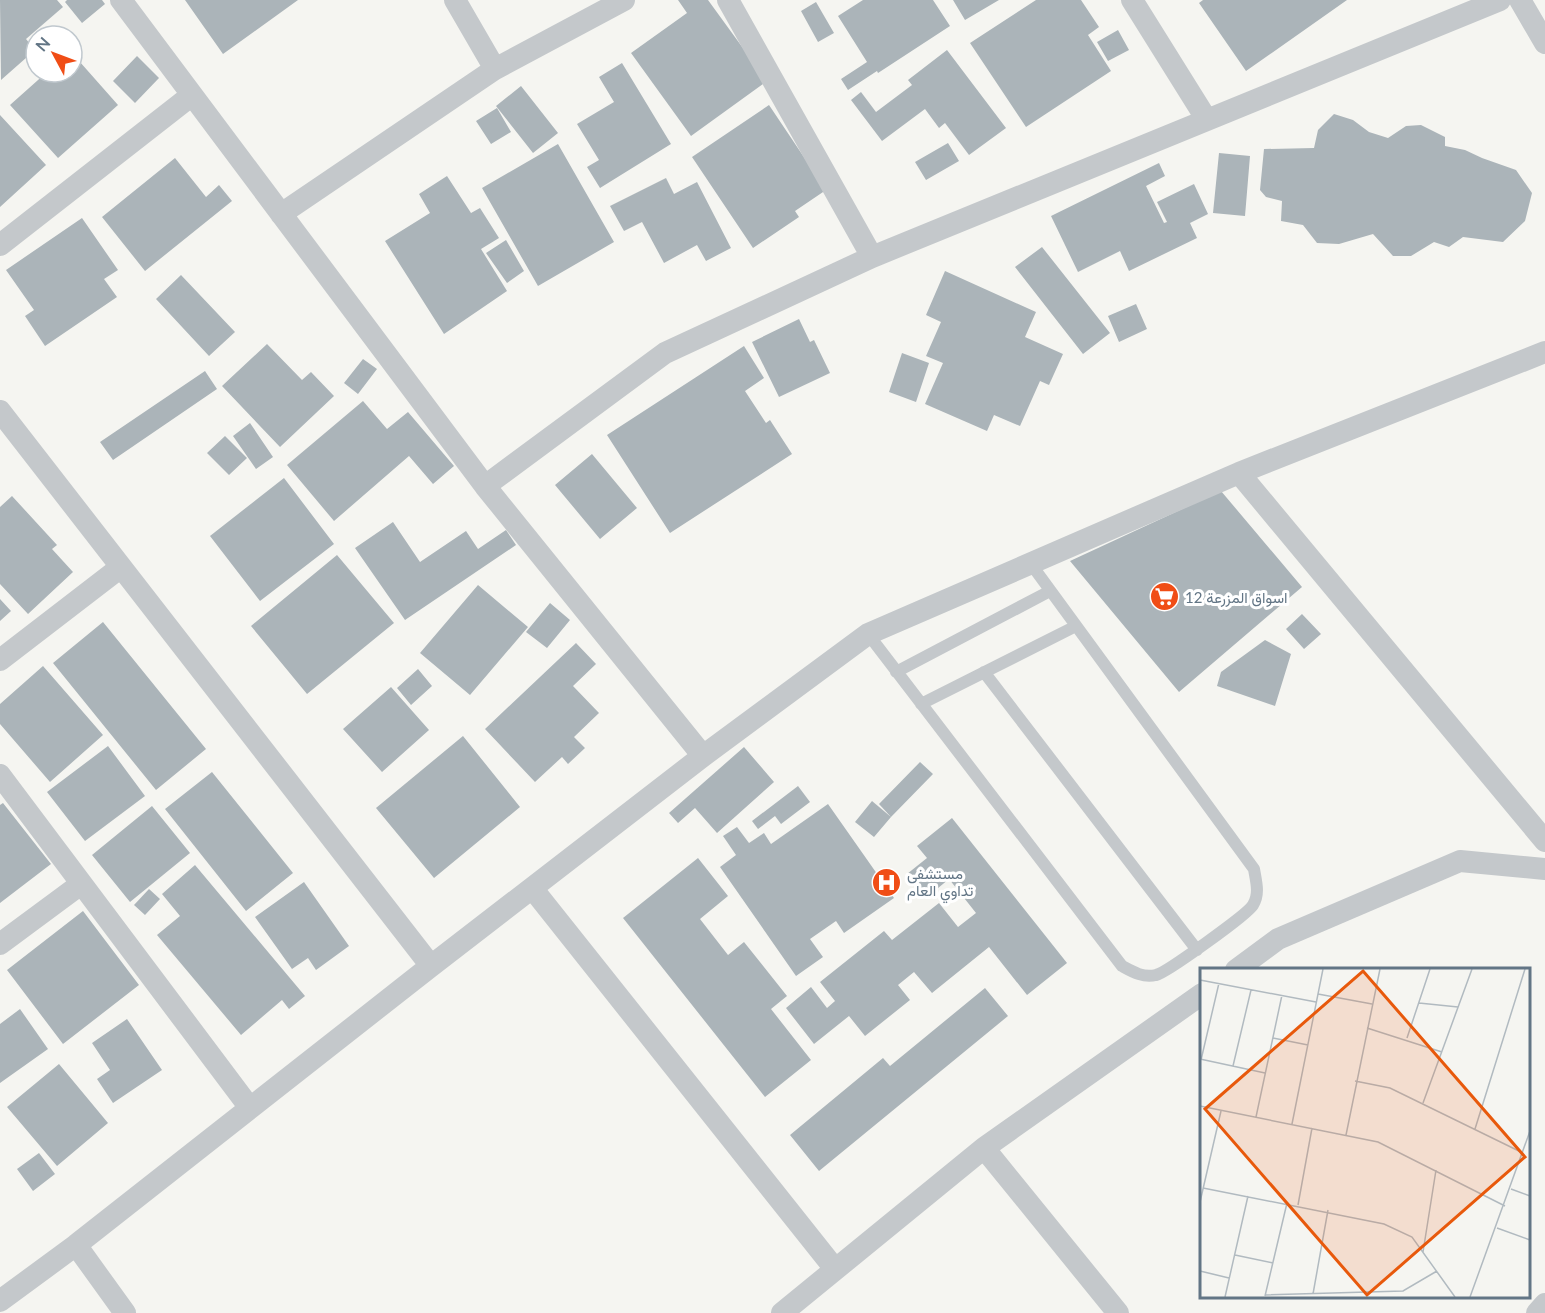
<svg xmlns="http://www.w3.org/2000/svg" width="1545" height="1313" font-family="Lato,Vazirmatn,sans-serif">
<rect width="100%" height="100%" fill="#f5f5f1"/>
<path fill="#abb4b9" d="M0,0H57L63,7L26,39L35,50L1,80Z
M67,0H102L105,4L82,23L65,2Z
M185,0H298L223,54Z
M678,0H708L767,81L691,136L631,53L687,13Z
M863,0H933L950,26L878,73L877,71L848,90L841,79L867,62L838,16Z
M953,0H999L965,20Z
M1036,0H1081L1099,27L1088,35L1111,71L1026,127L970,43Z
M1203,0H1347L1246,71L1199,3Z
M816,2L834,33L818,42L801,11Z
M1118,30L1129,50L1108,61L1097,42Z
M947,50L1006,128L969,155L945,123L939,128L925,109L882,141L851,100L861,92L876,112L912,85L908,80Z
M72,53L118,105L58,158L10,105L47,72H72Z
M137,56L159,78L135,103L113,81Z
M622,63L671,144L600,188L587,167L599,160L577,124L614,102L599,77Z
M521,86L558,133L533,153L496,106Z
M769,105L826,190L795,211L799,217L753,248L692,157Z
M497,108L511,132L491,144L476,121Z
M1334,114L1353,120L1369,132L1388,138L1406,126L1421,125L1445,137V146L1465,150L1482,158L1516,170L1532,193L1525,221L1503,242L1463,237L1449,247L1434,242L1411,256H1393L1373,234L1339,244L1317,243L1303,225L1281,221L1282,201L1266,197L1260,190L1264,149L1314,148L1318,130Z
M0,115L46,165L0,207Z
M948,143L959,161L926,180L915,162Z
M558,144L614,242L538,286L482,188Z
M1219,153L1250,156L1245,216L1213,213Z
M175,158L206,197L219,185L232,201L145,271L102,217Z
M1159,163L1165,176L1146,186L1164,223L1167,222L1157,202L1194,184L1208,214L1190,223L1197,238L1129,271L1120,251L1078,272L1051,216Z
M447,176L471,213L480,208L499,238L481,249L507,291L444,334L385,241L430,213L419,194Z
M666,178L674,194L697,182L731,248L706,261L697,245L664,263L642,222L624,231L610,206Z
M82,218L118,270L104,279L117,297L45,346L25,316L34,310L6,270Z
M506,240L524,271L507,283L486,253Z
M1042,247L1110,333L1083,354L1015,267Z
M945,271L1036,312L1025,337L1063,354L1049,385L1040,381L1020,426L994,415L987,431L925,404L943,363L926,356L941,322L926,315Z
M181,275L235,332L209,356L156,299Z
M1136,304L1147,329L1119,342L1108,316Z
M799,319L810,342L814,340L830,373L779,397L752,342Z
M267,344L302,380L311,372L334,396L280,447L222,386Z
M744,346L764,378L745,391L766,423L770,420L792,454L670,533L607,435Z
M902,353L929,363L916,402L889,392Z
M363,359L377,369L358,394L344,383Z
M205,371L217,389L113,460L100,442Z
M363,401L387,429L408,412L454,466L433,484L409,456L334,521L287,465Z
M250,423L273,457L256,469L233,436Z
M225,436L247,458L229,475L207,453Z
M592,454L637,508L600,539L555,485Z
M284,478L334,544L260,601L210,536Z
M1221,491L1302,587L1179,692L1070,561Z
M12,496L57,545L52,549L73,572L28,614L0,584V507Z
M393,522L420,562L466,531L478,549L506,530L516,545L405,620L355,548Z
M337,555L394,623L307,694L251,626Z
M478,585L528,627L470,695L420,653Z
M0,599L11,611L0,621Z
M550,603L570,620L547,648L526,632Z
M1302,614L1321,634L1304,649L1286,629Z
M103,622L206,749L156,790L53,663Z
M1265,640L1291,654L1275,706L1217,686L1221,672Z
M576,643L596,664L573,686L599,713L574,737L585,748L568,764L562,757L535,782L485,729Z
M43,666L103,735L50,782L0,724V704Z
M418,669L432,686L411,705L397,688Z
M391,687L429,730L382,772L343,729Z
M463,736L520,807L434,878L376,808Z
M108,746L145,796L85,841L47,792Z
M744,747L774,782L717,833L695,808L678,823L669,813Z
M920,762L933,774L891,817L879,804Z
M212,772L293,873L246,911L165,809Z
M798,786L810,802L781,824L775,816L758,829L752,821Z
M872,801L891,817L874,837L855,822Z
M3,803L51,864L0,903V805Z
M828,804L894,898L844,933L836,921L810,939L823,957L796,976L720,867L736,855L723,836L737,827L749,843L764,833L771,844Z
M152,806L190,853L130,902L92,855Z
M952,818L1067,963L1027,995L989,947L932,993L914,972L898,985L910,1000L865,1036L849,1016L814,1044L786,1008L811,987L827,1008L835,1001L820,982L884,931L892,940L939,903L958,927L976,913L949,879L926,898L907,874L927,858L917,846Z
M698,858L728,896L700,919L728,955L744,942L787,996L771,1009L811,1060L765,1097L623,918Z
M195,865L305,996L289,1009L282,1000L241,1035L157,935L180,916L162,894Z
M304,882L349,946L316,970L308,958L292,969L255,917Z
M149,889L160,899L145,915L134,905Z
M83,911L139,985L63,1044L7,970Z
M985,988L1008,1016L819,1171L790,1135L883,1058L890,1066Z
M20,1009L48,1049L0,1083V1024Z
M127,1019L162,1070L113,1103L97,1079L110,1070L92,1043Z
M59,1064L108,1123L57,1166L7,1107Z
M39,1153L55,1174L33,1191L17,1169Z"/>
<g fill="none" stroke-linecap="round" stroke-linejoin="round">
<path stroke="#c4c8cb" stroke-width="12" d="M868,634L1122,966C1133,972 1143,978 1156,975C1166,973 1248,914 1253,905C1260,894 1256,881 1254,869L1031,564
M896,672L1050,591
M984,672L1197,950
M921,704L1076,626"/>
<path stroke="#c4c8cb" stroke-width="22" d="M121,0L485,486L703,756
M455,0L495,69
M728,0L872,257
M1132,0L1207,120
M1520,0L1545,43
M281,214L495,69L624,0
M0,245L192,95
M0,411L431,966
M1239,473L1545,841
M485,486L665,353L872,257L1500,0
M0,660L121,567
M0,775L250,1108
M532,888L835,1269
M0,944L81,884
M1236,970L1278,939L1460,861L1545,869
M984,1148L1118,1313
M76,1245L125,1313
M0,1301L76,1245L431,966L703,756L868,634L1239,473L1545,352
M782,1313L984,1148L1202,994
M1537,1313L1545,1304"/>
</g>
<defs>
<symbol id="supermarket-disc" viewBox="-11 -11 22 22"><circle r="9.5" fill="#f04d16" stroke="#fff"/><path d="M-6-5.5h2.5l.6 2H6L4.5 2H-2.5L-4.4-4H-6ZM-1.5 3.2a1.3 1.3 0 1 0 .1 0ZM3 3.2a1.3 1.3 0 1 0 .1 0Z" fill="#fff"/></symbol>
<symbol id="hospital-disc" viewBox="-11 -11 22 22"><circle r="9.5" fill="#f04d16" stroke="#fff"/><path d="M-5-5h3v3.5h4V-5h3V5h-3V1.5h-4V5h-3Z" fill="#fff"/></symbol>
</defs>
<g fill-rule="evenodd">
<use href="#supermarket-disc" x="1148" y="580" width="33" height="33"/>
<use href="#hospital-disc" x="870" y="866" width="33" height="33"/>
</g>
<g text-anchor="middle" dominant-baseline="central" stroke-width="6" stroke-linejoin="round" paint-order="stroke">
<g font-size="15" fill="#627585" stroke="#fff" text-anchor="start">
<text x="1185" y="597">اسواق المزرعة 12</text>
<text x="907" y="873">مستشفى<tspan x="907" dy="17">تداوي العام</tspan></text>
</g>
</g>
<g transform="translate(1200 968)">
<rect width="330" height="330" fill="#f5f5f1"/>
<path fill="none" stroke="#b1bac0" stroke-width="1.5" d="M0,12L116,34M118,26L172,36M219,35L258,39M167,60L242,84M73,70L108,77M207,70L230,1M0,91L65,105M1,92L19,15M33,98L51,22M155,113L190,120L323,185M223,135L272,1M0,138L178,174L305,238M56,149L82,27M92,156L123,1M275,161L325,1M146,167L180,1M3,220L184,256L212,269L255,329M311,221L330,228M0,234L21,143M98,237L112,160M297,260L330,272M223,284L236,202M35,287L73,295M0,303L29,310M113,326L128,242M65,327L203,323L237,303M65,328L87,235M25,329L48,228M270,329L330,163"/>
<path fill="#e8590c" fill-opacity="0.15" stroke="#e8590c" stroke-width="3" d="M163,3L325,189L167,327L5,141Z"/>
<rect width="330" height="330" fill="none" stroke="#627585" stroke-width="3"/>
</g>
<g transform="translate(54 54) rotate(311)"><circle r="28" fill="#ffffff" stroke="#c0c8ce" stroke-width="1.5"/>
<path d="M0-4.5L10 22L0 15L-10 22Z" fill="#f04d16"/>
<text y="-9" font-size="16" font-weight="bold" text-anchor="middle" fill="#627585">N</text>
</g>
</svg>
